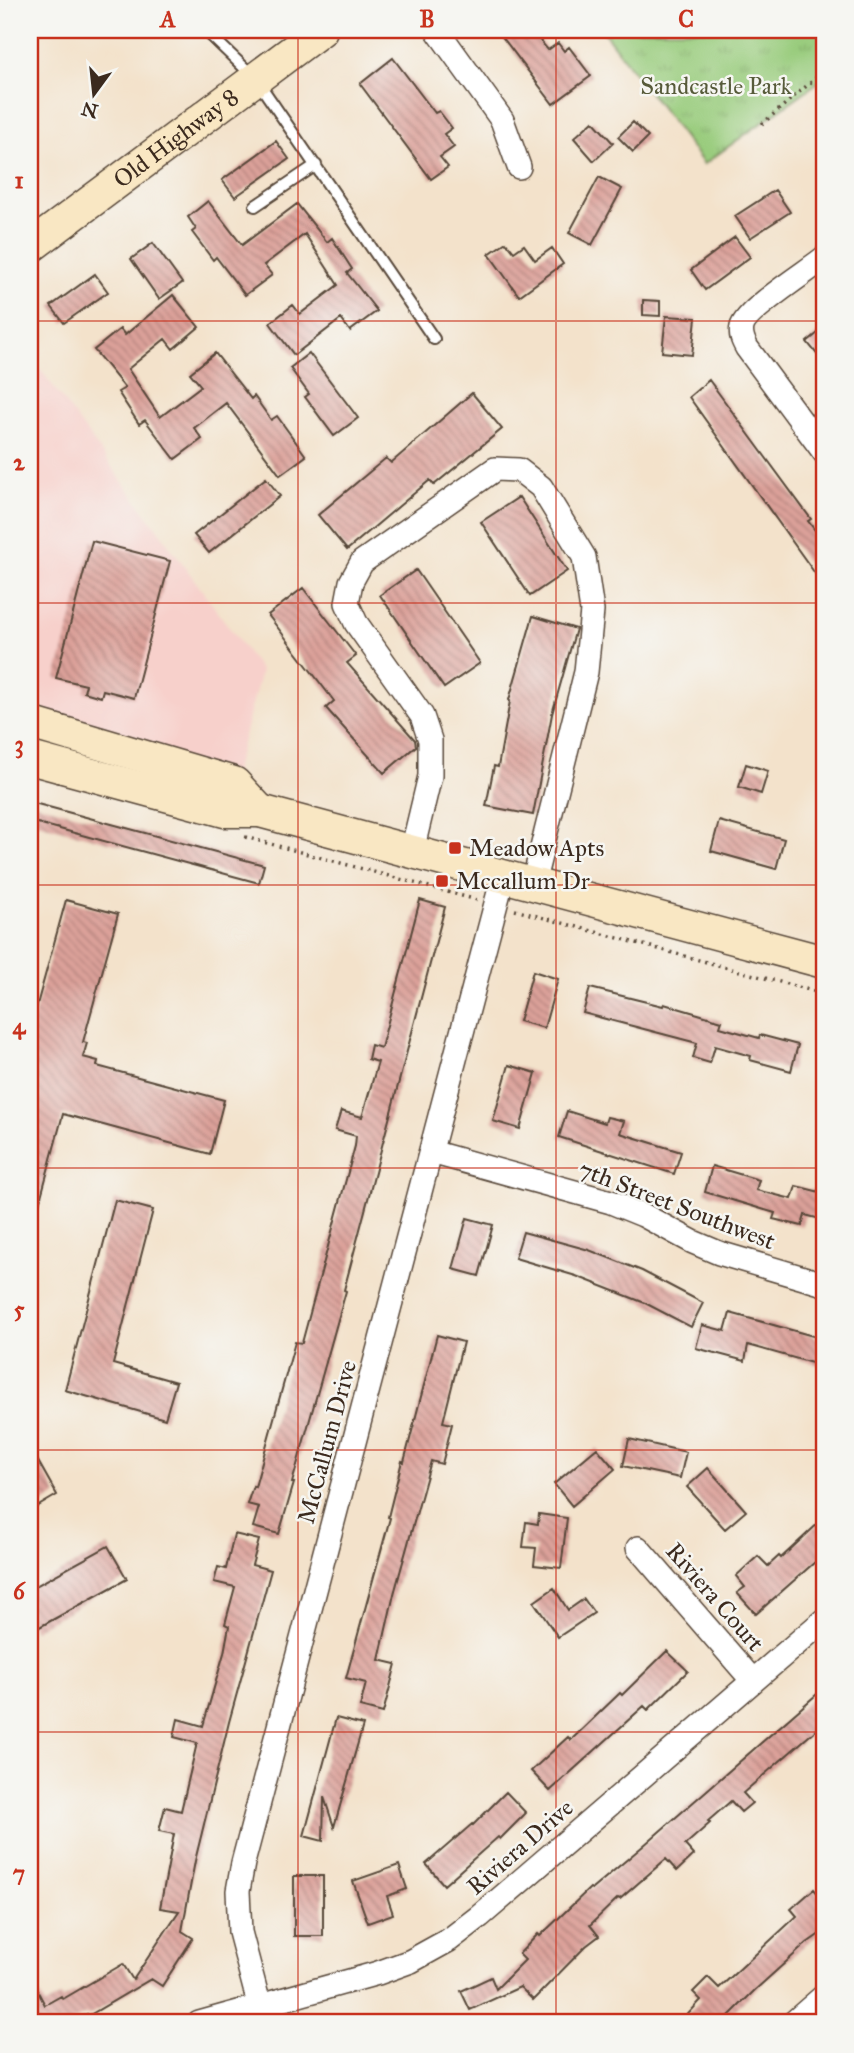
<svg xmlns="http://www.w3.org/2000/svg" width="854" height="2053" font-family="'IM FELL Great Primer',serif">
<defs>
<pattern id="park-tufts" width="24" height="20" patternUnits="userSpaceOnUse" patternTransform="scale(1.75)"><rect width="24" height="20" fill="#99cc7d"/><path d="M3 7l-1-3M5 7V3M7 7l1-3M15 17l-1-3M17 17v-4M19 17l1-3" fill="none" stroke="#85af6c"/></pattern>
<pattern id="building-back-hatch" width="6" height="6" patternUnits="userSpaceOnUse" patternTransform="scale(1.75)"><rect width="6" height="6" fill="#dca19a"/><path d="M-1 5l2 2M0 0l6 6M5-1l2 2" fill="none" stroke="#b4837d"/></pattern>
</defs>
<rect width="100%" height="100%" fill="#f6f6f2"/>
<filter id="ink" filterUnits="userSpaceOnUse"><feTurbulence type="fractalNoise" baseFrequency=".0143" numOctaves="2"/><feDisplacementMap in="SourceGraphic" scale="14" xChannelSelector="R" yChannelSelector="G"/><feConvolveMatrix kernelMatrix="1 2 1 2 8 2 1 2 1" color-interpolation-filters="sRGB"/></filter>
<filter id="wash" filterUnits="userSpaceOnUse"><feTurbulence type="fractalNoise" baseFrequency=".00686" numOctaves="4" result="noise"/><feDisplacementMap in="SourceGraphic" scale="28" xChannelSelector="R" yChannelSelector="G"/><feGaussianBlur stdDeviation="1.57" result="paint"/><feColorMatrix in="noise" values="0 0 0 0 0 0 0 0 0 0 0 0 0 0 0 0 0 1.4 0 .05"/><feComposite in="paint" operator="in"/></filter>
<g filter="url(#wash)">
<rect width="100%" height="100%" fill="#f3e2cb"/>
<path fill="#f7d0cb" d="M30,355L261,671L234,774L30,714Z"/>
<path fill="url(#park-tufts)" stroke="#6a7b4e" stroke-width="2" d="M602,30H824V78L704,164Z"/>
<g id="blocks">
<path fill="url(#building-back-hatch)" d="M497,30H531L548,50L558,43L564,51L569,47L591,76L553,104Z
M393,58L435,113L439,111L452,128L444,134L454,147L440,157L448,167L431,179L360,84Z
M593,121L613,143L594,161L574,138Z
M633,122L648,137L633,152L618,137Z
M276,141L289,159L235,197L222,180Z
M599,177L622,189L592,245L569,233Z
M775,190L790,212L750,238L735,216Z
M208,201L242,245L297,204L327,242L332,238L352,269L347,273L377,311L350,331L341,319L294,355L270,323L293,305L300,314L338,285L305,234L264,265L272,275L245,295L216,257L213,260L192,232L196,229L188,217Z
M735,237L750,257L705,290L691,270Z
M506,242L514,252L524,245L535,260L552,248L563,264L519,296L489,254Z
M153,243L182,283L159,299L131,259Z
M95,274L108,292L64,323L51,306Z
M173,295L199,327L173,349L165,339L128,369L160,417L201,386L190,373L215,353L251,399L254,396L271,420L277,416L306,456L280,475L226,403L194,428L202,439L175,459L145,420L139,424L118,392L125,388L94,350L120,329L125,335Z
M643,300L660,301V316L643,315Z
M666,316L696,318L692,355L662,352Z
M824,328V363L807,342Z
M309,353L358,418L334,436L305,397L309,394L290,368Z
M709,380L811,519L808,521L824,542V586L689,397Z
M472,393L502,429L434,485L430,480L347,550L318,515L386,458L391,463Z
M266,478L280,496L209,553L194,535Z
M519,497L567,571L530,596L481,522Z
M92,541L170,561L134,698L103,690L101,697L84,692L86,685L56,678Z
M416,570L480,663L444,688L380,595Z
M303,588L356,656L347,663L415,740L416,746L384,773L326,708L334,701L268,615Z
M533,616L576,629L552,714L533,815L486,806L494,766L498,767L510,701L509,700Z
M746,764L768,771L761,794L739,787Z
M30,802L264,865L259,883L30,821Z
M719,821L784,839L776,869L711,851Z
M66,900L118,914L83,1042L87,1043L83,1057L98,1061L97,1066L224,1100L210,1154L63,1114L35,1219H30V1030Z
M420,900L445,907L344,1290L346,1291L292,1483H294L279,1534L253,1527L259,1507L247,1504L253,1486L255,1487L295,1342L302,1343L355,1146L356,1136L335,1130L341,1111L362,1117L378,1062L368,1059L371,1045L381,1048Z
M533,971L558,979L544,1028L519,1021Z
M590,988L663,1006L664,1004L722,1021L720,1027L759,1038L760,1035L798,1045L791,1071L750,1060L751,1056L715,1046L710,1063L693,1058L697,1043L583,1013Z
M509,1065L536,1073L520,1129L493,1121Z
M567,1111L605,1123L607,1117L624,1121L620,1133L681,1152L674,1174L559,1137Z
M712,1166L759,1180L756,1190L792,1199L796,1186L824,1193V1220L805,1215L802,1226L773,1219L775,1213L705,1192Z
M115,1200L153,1210L113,1364L176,1382L165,1419L65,1390Z
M467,1218L493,1225L479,1276L453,1269Z
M523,1232L589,1250L642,1271L703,1303L691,1327L645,1303L576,1276L515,1258Z
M730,1313L824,1339L819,1365L748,1345L745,1361L696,1348L702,1325L725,1331Z
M437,1335L463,1342L443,1422L452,1424L442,1464L431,1461L394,1594L379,1660L396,1664L383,1713L360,1707L366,1683L346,1678L390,1518L388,1517L402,1461L404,1462Z
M629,1439L686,1452L680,1478L623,1466Z
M30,1447L57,1495L30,1511Z
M597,1448L615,1469L572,1506L554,1484Z
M708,1468L746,1511L725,1529L687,1487Z
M539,1514L567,1518L561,1568L534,1565L536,1548L523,1547L526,1522L538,1524Z
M824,1518V1554L756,1614L737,1593L745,1587L736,1576L758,1556L768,1566L779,1556L781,1558Z
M234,1534L259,1540L252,1565L271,1570L229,1722L195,1861L182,1931L193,1938L162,1986L151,1979L88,2016L87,2014L69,2023H30V1977L45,2005L61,1996L63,1999L123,1964L133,1980L179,1911L160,1908L174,1834L159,1831L165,1807L181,1811L197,1743L174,1737L178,1719L203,1726L224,1653L229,1626L225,1624L235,1587L214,1582L218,1567L226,1569Z
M108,1546L127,1579L34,1630L30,1622V1589Z
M554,1588L568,1610L584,1599L594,1613L558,1637L534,1602Z
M667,1651L688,1671L648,1710L644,1706L550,1791L531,1771L568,1737L571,1740L620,1693L622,1695Z
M824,1688V1723L743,1793L752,1803L741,1812L731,1801L708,1821L710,1823L685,1845L694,1855L677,1871L666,1859L620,1899L618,1898L590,1925L599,1936L586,1946L533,2000L520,1987L470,2010L461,1991L491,1977L496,1989L525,1960L519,1954L538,1934L540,1936L590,1888L592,1889L643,1846Z
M336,1718L363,1725L334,1827L324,1797L323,1841L304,1836Z
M506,1792L526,1813L500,1839L498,1837L444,1885L426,1864L472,1824L473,1825Z
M399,1865L407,1889L387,1896L393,1914L368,1923L353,1881Z
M294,1876H323V1936H294Z
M814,1889L824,1901V1931L807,1943L755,1990L722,2023H680L701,2000L693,1992L708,1977L719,1988L797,1916L791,1909Z"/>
</g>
</g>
<g filter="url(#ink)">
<use href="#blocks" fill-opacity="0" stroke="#574638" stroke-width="2"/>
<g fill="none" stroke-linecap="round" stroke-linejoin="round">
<defs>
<path id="lane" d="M205,30L256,79L434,339
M255,206L316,165"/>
<path id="street" d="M437,30L502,120L519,167
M824,258C808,271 746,310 742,327C740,335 743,341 747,348L824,452
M412,851L430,776V740L422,716L356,623L347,603L351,582L362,562L495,469L519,470L541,487L584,557L592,611L586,672L533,884
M431,1152L611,1202L643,1215L693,1242L719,1253L824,1284
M638,1548L753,1681
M199,2023L378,1973L411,1961L449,1940L480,1916L824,1620
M264,2023L240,1932L238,1891L243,1863L503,877
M793,2023L824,1996"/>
<g id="secondary">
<path id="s1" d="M30,247L321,30"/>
<path d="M30,723L234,783L260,811"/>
<path d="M30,758L225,811H260L824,962"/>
</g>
</defs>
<use href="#lane" stroke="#574638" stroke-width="14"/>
<use href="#street" stroke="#574638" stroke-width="26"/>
<use href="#secondary" stroke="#574638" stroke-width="35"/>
<path stroke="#574638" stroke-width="3.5" stroke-dasharray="2 5" stroke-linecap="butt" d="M762,124L824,71
M245,837L477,900
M515,910L824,994"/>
<use href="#lane" stroke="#fff" stroke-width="10"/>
<use href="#street" stroke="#fff" stroke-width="23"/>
<use href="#secondary" stroke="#f9e7c3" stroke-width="32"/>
</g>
</g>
<path fill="none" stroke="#c8321e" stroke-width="2" stroke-opacity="0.55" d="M298,30V2023M556,30V2023M30,321H824M30,603H824M30,885H824M30,1168H824M30,1450H824M30,1732H824"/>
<g fill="#c8321e" stroke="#f6f6f2" stroke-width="2.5">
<rect x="448" y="841" width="14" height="14" rx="3.5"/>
<rect x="435" y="874" width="14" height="14" rx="3.5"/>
</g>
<g text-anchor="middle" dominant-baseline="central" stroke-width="5" stroke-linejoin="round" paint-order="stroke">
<g font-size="24" fill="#575b3a" stroke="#f6f6f2">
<text x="716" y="86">Sandcastle Park</text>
</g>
<g font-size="24" fill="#3b2a1e" stroke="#f6f6f2">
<text stroke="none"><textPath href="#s1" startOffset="182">Old Highway 8</textPath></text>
<text transform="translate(677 1205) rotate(21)">7th Street Southwest</text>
<text transform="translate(327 1442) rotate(-75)">McCallum Drive</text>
<text transform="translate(715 1597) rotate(49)">Riviera Court</text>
<text transform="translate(520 1847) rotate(-41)">Riviera Drive</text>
</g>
<g font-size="24" fill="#3b2a1e" stroke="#f6f6f2" text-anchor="start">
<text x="469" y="848">Meadow Apts</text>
<text x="456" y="881">Mccallum Dr</text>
</g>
</g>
<rect width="854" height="2053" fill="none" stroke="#f6f6f2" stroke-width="77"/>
<g transform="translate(94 94) rotate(195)" stroke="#f6f6f2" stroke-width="5" paint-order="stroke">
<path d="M0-5L12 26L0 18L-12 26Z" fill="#3b2a1e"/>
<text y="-10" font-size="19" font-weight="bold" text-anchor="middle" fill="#3b2a1e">N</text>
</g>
<rect x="38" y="38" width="778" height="1976" fill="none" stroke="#c8321e" stroke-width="2.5"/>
<g font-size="23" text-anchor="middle" font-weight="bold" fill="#c8321e">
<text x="168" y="27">A</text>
<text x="427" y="27">B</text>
<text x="686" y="27">C</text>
<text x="19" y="188">1</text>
<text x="19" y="470">2</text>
<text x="19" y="752">3</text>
<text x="19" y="1034">4</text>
<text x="19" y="1317">5</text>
<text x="19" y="1599">6</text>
<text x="19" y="1881">7</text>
</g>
</svg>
